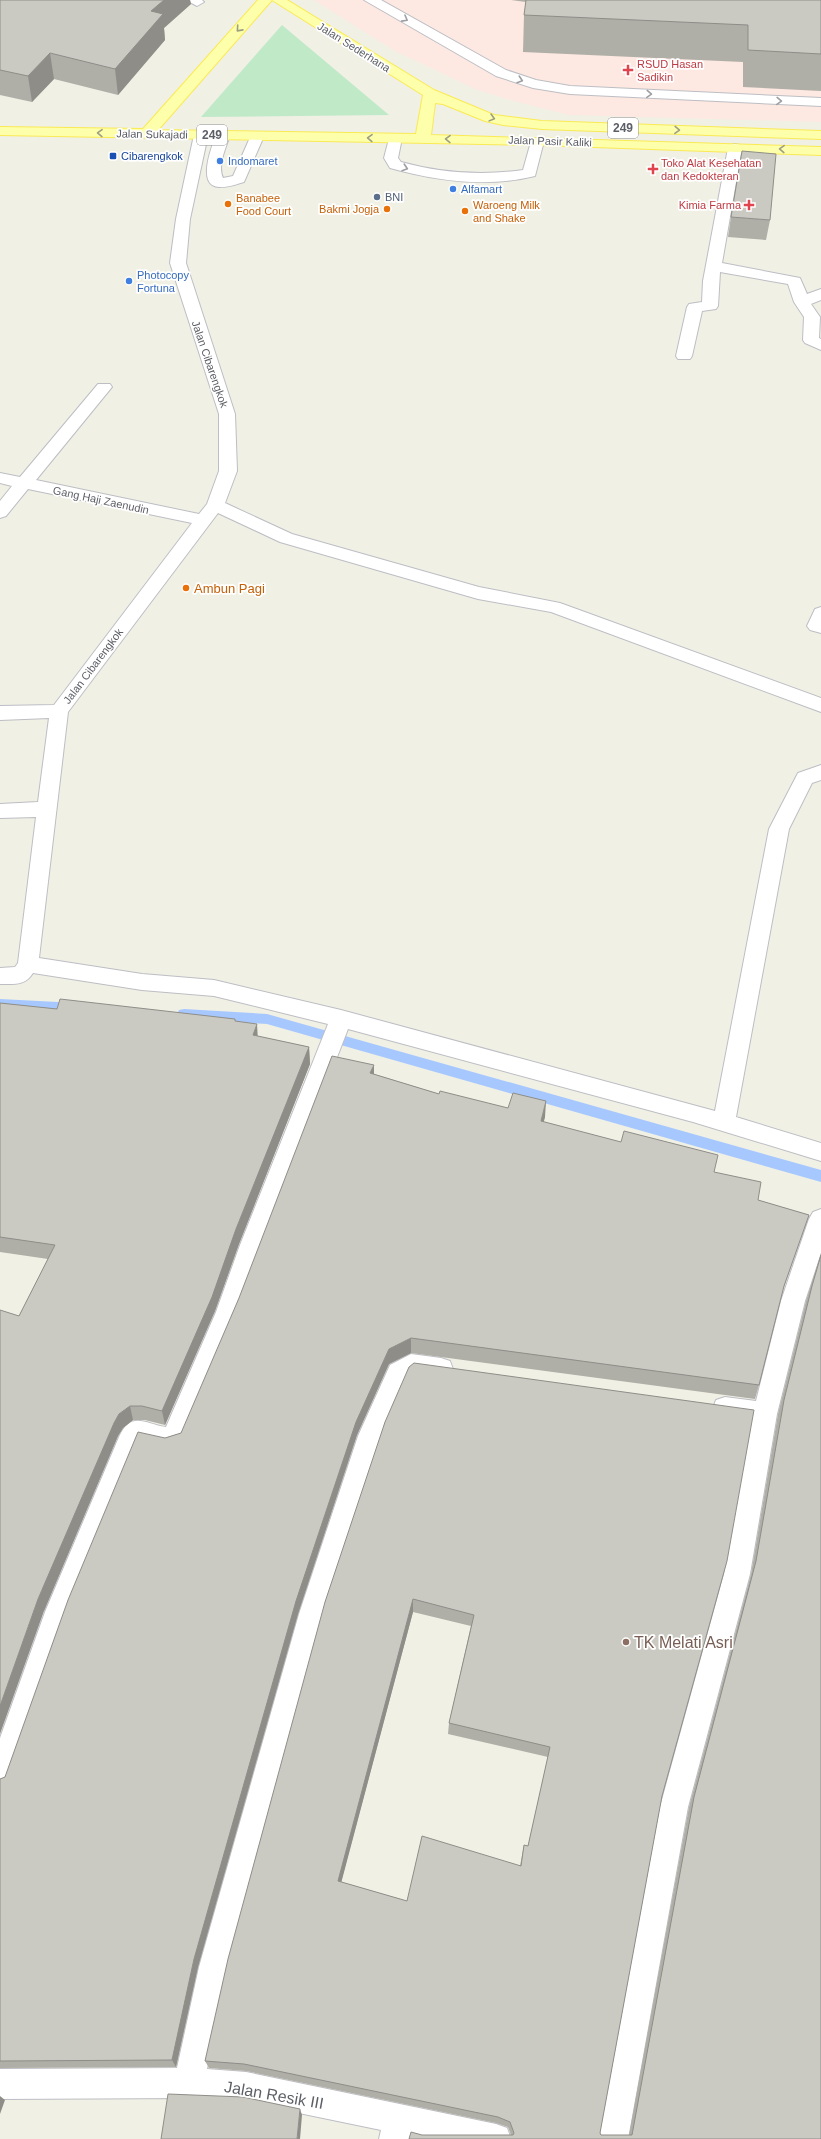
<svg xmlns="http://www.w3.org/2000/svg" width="821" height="2139" font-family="Arial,sans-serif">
<rect width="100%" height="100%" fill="#f0f0e5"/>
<path fill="#fde9e1" d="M314,0H821V122L569,115L514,101L475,89L395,51Z"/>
<path fill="#c0e9c8" d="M282,25L389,115L201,117Z"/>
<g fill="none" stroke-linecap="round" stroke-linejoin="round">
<path fill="#a6c8ff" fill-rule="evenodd" d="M0,999L77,1003L82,1004L84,1008L82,1012L77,1013L0,1009Z
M184,1009L267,1014L821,1170V1182L267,1024L184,1019L179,1018L177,1014L179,1010Z"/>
<defs>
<path id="minor" d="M186,0H202L204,2L197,6Z
M364,0H381L506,70L536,80L570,86L821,98V106L570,94L533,88L496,76Z
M201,131L206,132L208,135L190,219L186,263L235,414L237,471L225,503L292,534L479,587L560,603L821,698V712L551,612L478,599L280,542L218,513L68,712L39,958L142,974L214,980L341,1010L715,1111L769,829L798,773L821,765V780L812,783L789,829L736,1117L821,1143V1161L693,1122L348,1029L264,1245L240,1312L183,1446L169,1450L141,1444L71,1612L14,1777L10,1787L0,1791V1738L45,1612L119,1437C131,1410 145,1424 166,1427L216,1312L240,1245L328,1024L214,996L142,990L33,973C25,986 14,984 0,984V968L15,967L18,963L36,817L0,818V804L38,802L49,718L0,720V706L54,705L192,523L28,489L6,516L0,518V501L12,486L0,483V473L20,477L98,384H110L112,387L36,480L199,514L207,504L219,471V414L170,263L176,219L194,135L196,132Z
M223,131L228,132L230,135C226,148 217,165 223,178L233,176L252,133H262L264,136L244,182C237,184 227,188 219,187C196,186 212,146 216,135L218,132Z
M395,134L400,135L402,138L398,158L401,162C441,173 482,176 523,170L532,138H542L544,141L535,176C487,188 437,181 390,168L384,158L390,135Z
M735,144L740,145L742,148L722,263L800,278L807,294L821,289V300L811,304L820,317L819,338L821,339V350L805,343L803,340L804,317L794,302L788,284L720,272L718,306L716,309L702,311L692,356L690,359H678L676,356L687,307L689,304L702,302L703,281L728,148L730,145Z
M821,607V633L810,630L807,626L815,609Z
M821,1209V1253L805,1301L777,1414L750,1574L688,1807L628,2139H598L660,1807L724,1574L751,1423L716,1416L713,1408L716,1400L725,1397L756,1401L781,1301L809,1219L813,1212Z
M411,1354L441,1358L450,1361L453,1369L450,1377L441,1380L414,1376L408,1381L384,1436L325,1614L229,1967L207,2069L246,2072L496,2124L507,2128L511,2139H422L410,2136L409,2139H379L381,2130L246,2102L189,2098L0,2099V2069L177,2068L199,1967L299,1614L358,1436L390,1365Z"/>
<path id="major" d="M258,0H287L434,90L494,115L542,121L821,131V139L542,129L503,125L485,121L443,104L435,103L431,135L821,147V155L537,145L0,135V127L143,129ZM272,0L423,95L416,134L158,130Z"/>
</defs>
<use href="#minor" stroke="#bdbec4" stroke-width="2"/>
<use href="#major" stroke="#faea54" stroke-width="2"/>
<use href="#minor" fill="#fff" fill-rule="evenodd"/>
<use href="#major" fill="#fdffab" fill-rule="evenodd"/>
</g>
<path fill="#afaea7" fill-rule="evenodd" d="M0,0H190L191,4L164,28L165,40L118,95L54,79L32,102L0,95Z
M511,0H821V91L743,87V62L523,52L524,15L526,2Z
M731,217L770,220L766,240L728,237Z
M0,1003L57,1009L235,1019V1021L258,1036L309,1047L310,1064L239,1244L215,1311L165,1425L145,1420H133L123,1428L118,1436L44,1611L19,1316L48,1259L0,1252Z
M374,1065V1074L439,1094L545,1117L543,1122L714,1172L758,1200L809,1215L783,1290L759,1385L755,1399L411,1353L389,1364L357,1435L298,1614L198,1967L176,2067L0,2068V1779L5,1777L165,1438L181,1433Z
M821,1253V2139L422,2135H511L508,2127L496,2123L246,2071L209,2068L205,2061L385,1422L662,1796L600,2133L601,2135H629L689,1807L751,1574L778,1414L806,1301ZM413,1612L471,1626L449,1723L448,1734L548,1757L528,1846L524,1845L520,1866L407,1901L341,1882Z"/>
<path fill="#8e8d88" d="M164,0H190L191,4L164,28L165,40L118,95L115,69L151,11Z
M50,53L54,79L32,102L28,76Z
M257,1024L258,1041L253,1035Z
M309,1047L310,1064L239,1244L215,1311L165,1425L162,1411L236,1229Z
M374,1065V1081L370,1073Z
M546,1101L545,1117L540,1137L541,1121Z
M411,1338V1353L389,1364L357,1435L298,1614L198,1967L176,2067L172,2060L194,1959L296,1601L356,1422L389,1349Z
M130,1406L133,1420L123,1428L118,1436L44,1611L0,1734V1706L38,1599L114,1423L119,1414Z
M413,1599V1612L339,1891L338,1881Z
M0,2096L5,2100L0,2114Z
M300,2109L302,2115L300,2139H297Z"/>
<path fill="#cbcac2" stroke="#8e8d88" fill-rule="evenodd" d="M0,0H164L151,11L163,14L115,69L50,53L28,76L0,70Z
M526,0H821V54L748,50V25L524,15Z
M742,151L776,154L770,220L731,217Z
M60,999L235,1019V1021L257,1024L253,1035L309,1047L236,1229L212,1297L162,1411L142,1406H130L119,1414L114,1423L38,1599L0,1706V1310L19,1316L55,1245L0,1237V1003L57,1009Z
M332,1056L374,1065L370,1073L439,1094L440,1091L508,1108L513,1093L546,1101L541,1121L621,1142L624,1131L718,1155L714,1172L761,1182L758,1200L809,1215L784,1286L759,1385L411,1338L389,1349L356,1422L296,1601L194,1959L172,2060L0,2061V1779L5,1777L68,1600L138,1432L165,1438L181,1433L239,1298Z
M821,1255V2139H409L411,2132L422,2135H513L514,2133L510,2122L498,2117L244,2064L205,2061L228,1959L325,1602L385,1422L409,1367L414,1363L754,1410L727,1561L662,1796L600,2133L601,2135H632L694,1797L756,1561L784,1400L812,1286ZM413,1599L474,1615L449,1723L550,1747L528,1846L524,1845L521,1866L422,1836L407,1901L338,1881Z
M168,2094L243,2097L300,2109L297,2139H161Z"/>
<defs><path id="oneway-chevron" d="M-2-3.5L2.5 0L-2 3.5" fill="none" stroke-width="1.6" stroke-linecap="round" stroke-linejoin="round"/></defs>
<g stroke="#9e9fa3">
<use href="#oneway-chevron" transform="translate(405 19) rotate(29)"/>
<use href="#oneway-chevron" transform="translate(520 80) rotate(18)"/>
<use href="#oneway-chevron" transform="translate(649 94) rotate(3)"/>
<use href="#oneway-chevron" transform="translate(779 101) rotate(2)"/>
<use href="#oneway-chevron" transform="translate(405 168) rotate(18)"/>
</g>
<g stroke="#9d9f82">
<use href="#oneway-chevron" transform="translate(239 29) rotate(132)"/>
<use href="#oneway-chevron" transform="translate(492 118) rotate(15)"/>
<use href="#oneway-chevron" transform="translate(677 130) rotate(2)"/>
<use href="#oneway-chevron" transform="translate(100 133) rotate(-179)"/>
<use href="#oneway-chevron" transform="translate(370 138) rotate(-179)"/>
<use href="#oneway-chevron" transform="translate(448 139) rotate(-179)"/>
<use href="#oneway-chevron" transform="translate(782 149) rotate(-178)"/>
</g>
<g fill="#e0444e" stroke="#fff" stroke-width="1.5">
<path d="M626 64h4v4h4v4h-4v4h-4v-4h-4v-4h4z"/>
<path d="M651 163h4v4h4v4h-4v4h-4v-4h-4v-4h4z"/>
<path d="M747 199h4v4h4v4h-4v4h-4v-4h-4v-4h4z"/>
</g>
<rect fill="#1a4fb4" stroke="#fff" stroke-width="1.5" x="109" y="152" width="8" height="8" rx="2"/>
<g fill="#3f7fe0" stroke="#fff" stroke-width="1.5">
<circle cx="220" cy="161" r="4"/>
<circle cx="453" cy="189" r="4"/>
<circle cx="129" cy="281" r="4"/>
</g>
<circle fill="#5c6f8a" stroke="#fff" stroke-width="1.5" cx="377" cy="197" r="4"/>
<g fill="#e8710a" stroke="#fff" stroke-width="1.5">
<circle cx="228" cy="204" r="4"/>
<circle cx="387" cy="209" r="4"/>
<circle cx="465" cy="211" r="4"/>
<circle cx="186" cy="588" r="4"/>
</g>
<circle fill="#8d6e63" stroke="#fff" stroke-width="1.5" cx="626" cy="1642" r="4"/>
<g text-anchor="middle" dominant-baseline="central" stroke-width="3.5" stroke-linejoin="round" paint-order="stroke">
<g font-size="11" fill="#5d5f66" stroke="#fff">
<text transform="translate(354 47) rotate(32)">Jalan Sederhana</text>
<text transform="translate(152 134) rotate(1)">Jalan Sukajadi</text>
<text transform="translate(550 141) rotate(2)">Jalan Pasir Kaliki</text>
<text transform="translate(210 364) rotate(71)">Jalan Cibarengkok</text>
<text transform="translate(101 500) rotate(12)">Gang Haji Zaenudin</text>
<text transform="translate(93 666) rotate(-53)">Jalan Cibarengkok</text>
</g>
<g font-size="11" fill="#be3a42" stroke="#fff" text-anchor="start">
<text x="637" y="64">RSUD Hasan<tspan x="637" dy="13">Sadikin</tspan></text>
<text x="661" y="163">Toko Alat Kesehatan<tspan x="661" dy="13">dan Kedokteran</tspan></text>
<text x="741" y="205" text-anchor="end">Kimia Farma</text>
</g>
<g font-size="11" fill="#164399" stroke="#fff" text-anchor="start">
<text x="121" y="156">Cibarengkok</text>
</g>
<g font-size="11" fill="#366cbe" stroke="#fff" text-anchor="start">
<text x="228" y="161">Indomaret</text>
<text x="461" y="189">Alfamart</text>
<text x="137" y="275">Photocopy<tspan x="137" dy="13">Fortuna</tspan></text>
</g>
<g font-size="11" fill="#4e5e75" stroke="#fff" text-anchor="start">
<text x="385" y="197">BNI</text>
</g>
<g font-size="11" fill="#c56008" stroke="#fff" text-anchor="start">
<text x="236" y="198">Banabee<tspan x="236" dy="13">Food Court</tspan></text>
<text x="473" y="205">Waroeng Milk<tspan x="473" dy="13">and Shake</tspan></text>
<text x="379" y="209" text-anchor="end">Bakmi Jogja</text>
</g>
<g fill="#fff" stroke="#8e8f94" stroke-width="1">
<rect x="608" y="118" width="30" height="20" rx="3"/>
<rect x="197" y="125" width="30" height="20" rx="3"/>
</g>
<g font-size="12" font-weight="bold" fill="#5d5f66">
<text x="623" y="128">249</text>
<text x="212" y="135">249</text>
</g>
<g font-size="13" fill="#c56008" stroke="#fff" text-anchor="start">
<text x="194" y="588">Ambun Pagi</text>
</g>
<g font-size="16" fill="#785e54" stroke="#fff" text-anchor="start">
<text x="634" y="1642">TK Melati Asri</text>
</g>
<g font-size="16" fill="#5d5f66" stroke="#fff">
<text transform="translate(274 2095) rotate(10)">Jalan Resik III</text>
</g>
</g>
</svg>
